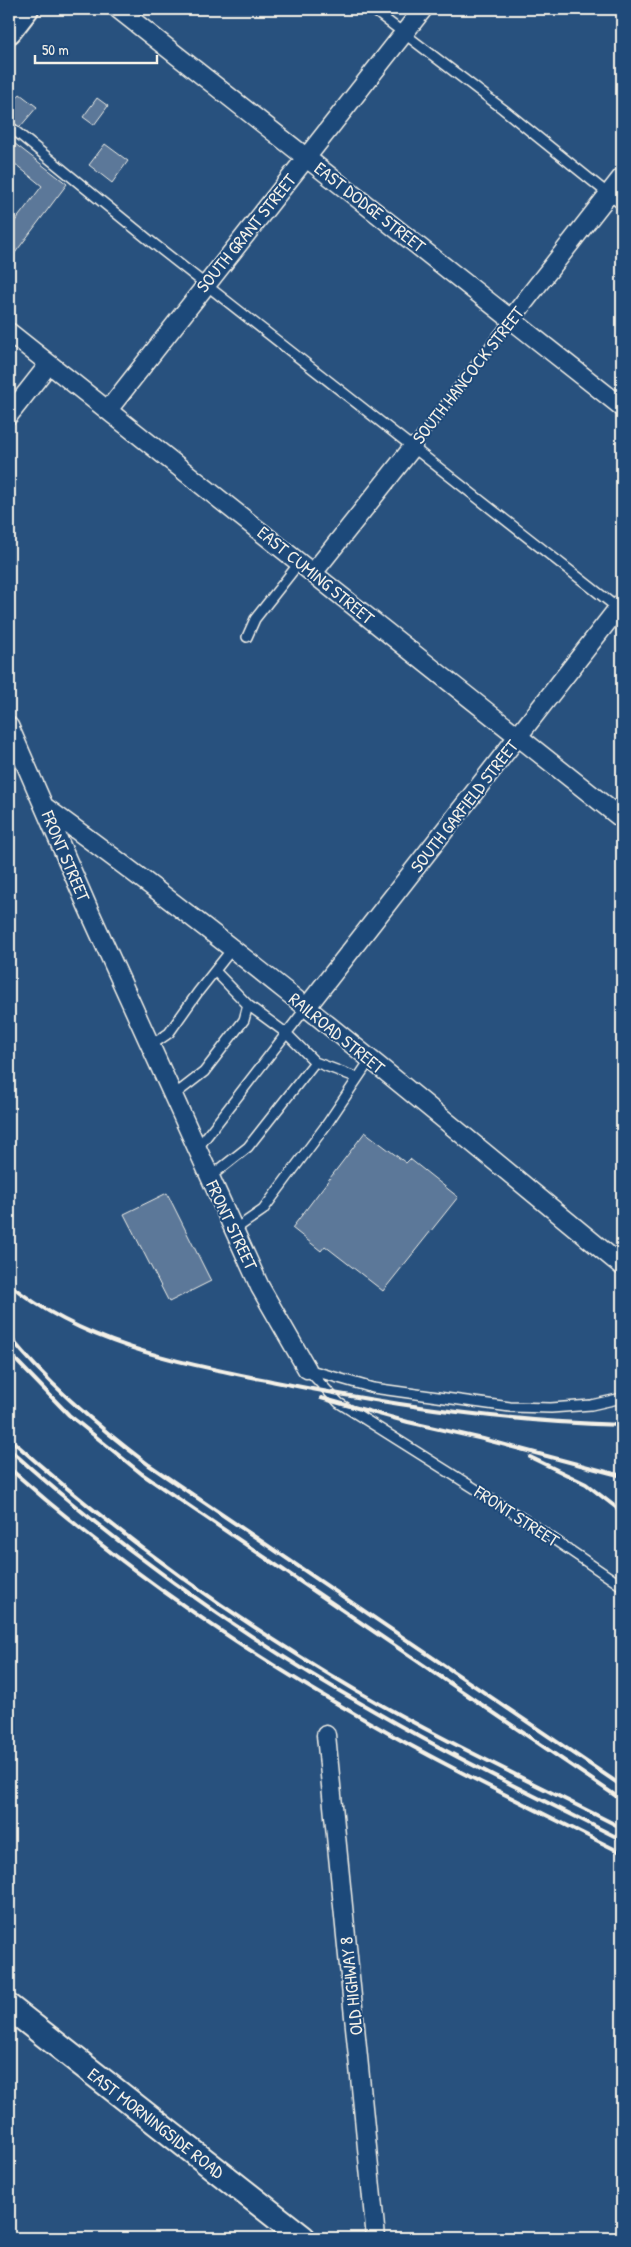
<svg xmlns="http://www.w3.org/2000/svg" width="631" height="2247" font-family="'Patrick Hand',sans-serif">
<rect width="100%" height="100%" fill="#28517e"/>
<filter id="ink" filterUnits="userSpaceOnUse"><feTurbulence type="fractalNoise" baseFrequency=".02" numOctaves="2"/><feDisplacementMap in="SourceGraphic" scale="10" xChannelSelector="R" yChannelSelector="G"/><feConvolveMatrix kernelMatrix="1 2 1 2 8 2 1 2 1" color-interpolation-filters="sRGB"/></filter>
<g filter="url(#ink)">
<path fill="#5b7899" stroke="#f4f1e8" d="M20,94L37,107L20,127L9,120V108Z
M97,98L108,106L94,125L83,117Z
M9,134L12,137L10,140L67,184L9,261V229L42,186L9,159Z
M105,144L128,161L112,183L89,165Z
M365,1132L406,1163L410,1159L458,1197L383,1291L325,1246L321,1251L292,1228Z
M167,1193L211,1281L169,1302L124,1214Z"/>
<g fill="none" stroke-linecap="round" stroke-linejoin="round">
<defs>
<path id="lane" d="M372,9L503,109L622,205
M9,126L149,240L620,610
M413,447L511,319
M247,637L255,619L300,562
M150,1046L169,1033L198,992L232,949
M315,1062L358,1078
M173,1096L204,1072L244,1020L248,1005L215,971
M197,1149L306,1008
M210,1177L248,1147L315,1062L286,1033L248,1005
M234,1230L263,1210L327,1124L370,1060
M307,1369L339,1403L533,1525L622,1586
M307,1369L373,1388L510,1407L551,1408L591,1405L622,1398"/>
<path id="street" d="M118,9L622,407
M511,319L622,177
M9,332L622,819
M108,410L423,9
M9,415L49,364
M313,573L413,447
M9,726L88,908L260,1287L307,1369
M45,807C244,951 432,1110 622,1266
M306,1008L622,603
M326,1735L376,2238"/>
<path id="secondary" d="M9,31L26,9
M9,2007L303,2238"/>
</defs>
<use href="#lane" stroke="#f4f1e8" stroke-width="12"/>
<use href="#street" stroke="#f4f1e8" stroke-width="21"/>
<use href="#secondary" stroke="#f4f1e8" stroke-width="28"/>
<use href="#lane" stroke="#1f4a7a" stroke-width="9"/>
<use href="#street" stroke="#1f4a7a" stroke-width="18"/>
<use href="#secondary" stroke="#1f4a7a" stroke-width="24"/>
<path stroke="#f4f1e8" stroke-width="4" d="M9,1284C86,1346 182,1363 276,1382C390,1405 506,1422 622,1425
M9,1336C49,1385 98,1427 149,1465L622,1786
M9,1353L69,1415L142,1474L622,1800
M321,1398L408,1422L483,1439L622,1476
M9,1438C115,1533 234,1619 357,1691C443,1741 534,1783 622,1828
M9,1449C120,1549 243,1637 374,1711C455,1758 539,1798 622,1840
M530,1457L586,1484L622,1512
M9,1468C118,1565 240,1649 367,1721C450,1769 537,1810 622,1853"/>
</g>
</g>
<g text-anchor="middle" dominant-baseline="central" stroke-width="4" stroke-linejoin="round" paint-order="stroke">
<g font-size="18" fill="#f4f1e8" stroke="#1f4a7a">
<text transform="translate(370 207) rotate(38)">EAST DODGE STREET</text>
<text transform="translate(246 233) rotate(-51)">SOUTH GRANT STREET</text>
<text transform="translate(468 375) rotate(-52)">SOUTH HANCOCK STREET</text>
<text transform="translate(316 575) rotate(39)">EAST CUMING STREET</text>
<text transform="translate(464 806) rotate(-52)">SOUTH GARFIELD STREET</text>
<text transform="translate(66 856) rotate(67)">FRONT STREET</text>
<text transform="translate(337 1033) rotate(39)">RAILROAD STREET</text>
<text transform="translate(232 1225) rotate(65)">FRONT STREET</text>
<text transform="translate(517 1516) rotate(33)">FRONT STREET</text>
<text transform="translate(351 1986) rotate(-96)">OLD HIGHWAY 8</text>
<text transform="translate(156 2123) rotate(38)">EAST MORNINGSIDE ROAD</text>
</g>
</g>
<rect width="631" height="2247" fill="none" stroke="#1f4a7a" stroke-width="30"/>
<rect x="15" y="15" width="601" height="2217" fill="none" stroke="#f4f1e8" stroke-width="2" filter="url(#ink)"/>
<path d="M35 55v8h122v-8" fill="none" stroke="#f4f1e8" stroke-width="2.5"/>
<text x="42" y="55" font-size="15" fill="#f4f1e8" stroke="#1f4a7a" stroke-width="4" paint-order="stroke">50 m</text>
</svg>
